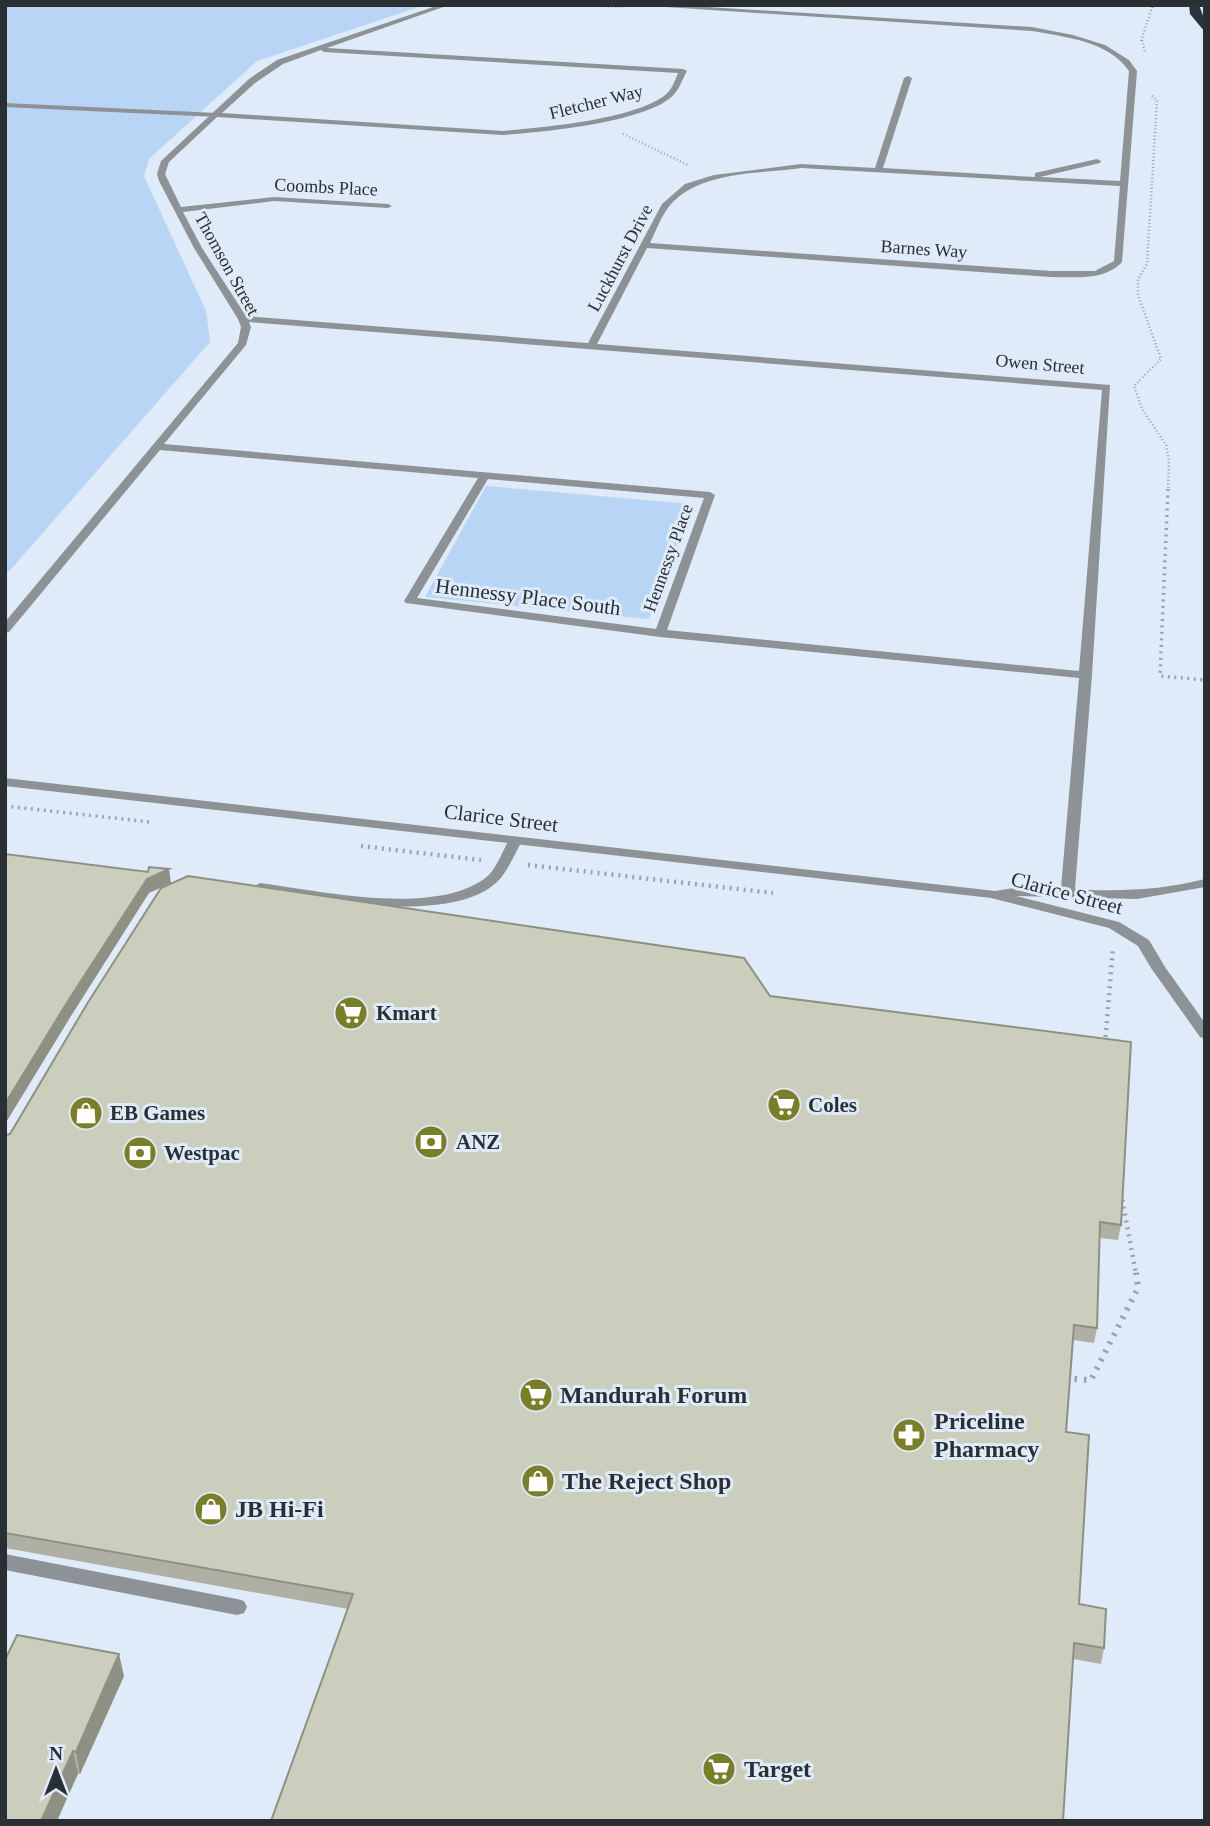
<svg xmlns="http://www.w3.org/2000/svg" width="1210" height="1826" font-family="'Times New Roman',serif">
<rect width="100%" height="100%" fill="#dfebf8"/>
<path fill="#b9d5f6" d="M5,5H425L257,61L149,159L144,176L206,311L210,342L5,576Z
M486,486L692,504L649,619L425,597Z"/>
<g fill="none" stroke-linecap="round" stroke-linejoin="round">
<path stroke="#9aa3ad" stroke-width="2.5" stroke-dasharray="1 2.5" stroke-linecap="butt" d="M587,5L624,7
M1142,40L1145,53
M1141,41L1153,5
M1152,96L1157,100L1147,264L1138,279V295L1161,359L1134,386L1142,409L1166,445L1169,461L1168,491
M623,134L688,165"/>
<path stroke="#9aa3ad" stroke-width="3.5" stroke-dasharray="2 4.5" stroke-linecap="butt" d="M1168,489L1160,676L1205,680
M5,806L150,822"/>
<path stroke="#9aa3ad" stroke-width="4.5" stroke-dasharray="2 5" stroke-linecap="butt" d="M361,846L481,860
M528,865L773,893
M1105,1044L1113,948
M1121,1193L1136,1274"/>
<path stroke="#9aa3ad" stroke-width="6" stroke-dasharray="2.5 7" stroke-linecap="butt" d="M1065,1378L1091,1380L1138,1288L1136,1272"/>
<path fill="#8d9297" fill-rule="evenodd" d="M5,103L217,113L221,115L217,117L5,107Z
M515,837L522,841C514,855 508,871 497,882C450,926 318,899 260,891L253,887L260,883C320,891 432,916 484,879C497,870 502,851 510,838Z
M5,1554L237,1599L244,1601L247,1607L244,1613L237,1615L5,1570Z"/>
<path fill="#8d9297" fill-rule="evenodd" d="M439,5H449L327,48L683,69L687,71C682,80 678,93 669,99C637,123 544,132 503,135L217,117L169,162L165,174L181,207L274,197L388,204L392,206L388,208L274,201L183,212L202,248L246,316L588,343L662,204L685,184L714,175L801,164L875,168L904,78L908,76L912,78L883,168L1035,177V173L1097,159L1101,161L1100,163L1040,177L1120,181L1129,71C1109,41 1065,37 1032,31L636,5H676L1032,27L1073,35L1105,45L1129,60L1137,71L1122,262C1104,281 1076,277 1051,277L647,248L597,344L1110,385L1092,675L1075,889C1120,892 1161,890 1205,879V887L1137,899L1016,896L1119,922L1149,940L1165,967L1205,1023V1039L1200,1037L1151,968L1138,946L1109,928L991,898L5,786V778L995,891L1014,888H1061L1079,678L660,637L406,603L404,601L478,478L160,450L9,632L5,633V622L238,343L241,327L238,319L194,248L159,181L157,174L161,161L249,79L277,60ZM321,50L324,52L678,73C675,81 671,91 664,96C630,120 545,127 503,131L222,113L255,83L283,64ZM801,168L1120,186L1114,261L1095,271H1051L650,243C656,231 662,214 671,204C702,171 759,174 801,168ZM249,322L1102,390L1079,671L667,630L715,495L710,492L164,444L246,345L251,327ZM488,479L704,498L656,629L417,598Z"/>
<path fill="#2a333e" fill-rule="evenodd" d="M1189,5H1199L1205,21V32L1190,14Z"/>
</g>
<path fill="#afb0a3" d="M770,996L1121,1225L1118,1240L1100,1238L1097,1328L1094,1343L1073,1340L1066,1432L1079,1604L1104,1648L1101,1664L1073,1659L348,1609L5,1548V1135Z
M124,1676L80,1774H78L5,1821Z"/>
<path fill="#8e9084" d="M169,869L171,883L149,893L71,1016L5,1124V1104L68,1001L147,879Z
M119,1654L124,1676L80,1774L76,1752Z
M73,1751L78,1774L57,1821H41Z"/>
<path fill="#cbcdbd" stroke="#8e9084" stroke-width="2" d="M5,854L148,872L149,867L169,869L147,879L68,1001L5,1104Z
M188,876L744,958L770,996L1131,1042L1121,1225L1100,1222L1097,1328L1074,1325L1066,1432L1089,1435L1079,1604L1106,1609L1104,1648L1074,1643L1063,1821H271L353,1594L5,1533V1135L10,1134L87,1004L161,888Z
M17,1635L119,1654L76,1752L73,1751L41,1821H5V1660Z"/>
<defs>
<symbol id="supermarket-disc" viewBox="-11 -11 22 22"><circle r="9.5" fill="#7a7e28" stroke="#dfebf8"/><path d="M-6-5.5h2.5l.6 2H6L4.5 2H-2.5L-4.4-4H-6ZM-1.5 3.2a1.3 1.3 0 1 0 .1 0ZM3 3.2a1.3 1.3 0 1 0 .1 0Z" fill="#fff"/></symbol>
<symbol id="shop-disc" viewBox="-11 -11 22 22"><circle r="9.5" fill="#7a7e28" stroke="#dfebf8"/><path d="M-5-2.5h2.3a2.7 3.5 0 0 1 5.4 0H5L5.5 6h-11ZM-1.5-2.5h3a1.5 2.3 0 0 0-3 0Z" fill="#fff"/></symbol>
<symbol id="bank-disc" viewBox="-11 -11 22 22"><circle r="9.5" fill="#7a7e28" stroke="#dfebf8"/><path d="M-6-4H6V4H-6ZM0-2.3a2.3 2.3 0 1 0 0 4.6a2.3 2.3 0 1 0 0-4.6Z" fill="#fff"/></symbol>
<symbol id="pharmacy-disc" viewBox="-11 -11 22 22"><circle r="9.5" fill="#7a7e28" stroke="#dfebf8"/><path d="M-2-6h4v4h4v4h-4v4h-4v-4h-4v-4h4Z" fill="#fff"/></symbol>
</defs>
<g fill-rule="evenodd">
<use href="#supermarket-disc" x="332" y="994" width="38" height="38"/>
<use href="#supermarket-disc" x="765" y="1086" width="38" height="38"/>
<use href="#shop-disc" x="67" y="1094" width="38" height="38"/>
<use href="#bank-disc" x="412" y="1123" width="38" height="38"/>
<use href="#bank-disc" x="121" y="1134" width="38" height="38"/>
<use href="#supermarket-disc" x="517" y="1376" width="38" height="38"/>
<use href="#pharmacy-disc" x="890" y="1416" width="38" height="38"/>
<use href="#shop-disc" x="519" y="1462" width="38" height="38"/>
<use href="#shop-disc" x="192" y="1490" width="38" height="38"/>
<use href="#supermarket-disc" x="700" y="1750" width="38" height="38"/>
</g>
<g text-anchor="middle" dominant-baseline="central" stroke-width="6" stroke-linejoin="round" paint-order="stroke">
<g font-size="18" fill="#2a2f34" stroke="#dfebf8">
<text transform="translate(596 102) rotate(-14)">Fletcher Way</text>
<text transform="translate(326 187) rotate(3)">Coombs Place</text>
<text transform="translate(924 249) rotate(4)">Barnes Way</text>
<text transform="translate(620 258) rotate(-62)">Luckhurst Drive</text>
<text transform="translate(227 264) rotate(61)">Thomson Street</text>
<text transform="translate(1040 364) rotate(5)">Owen Street</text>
<text transform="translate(668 558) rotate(-70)">Hennessy Place</text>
</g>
<g font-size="21" fill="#2a2f34" stroke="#dfebf8">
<text transform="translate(528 597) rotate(7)">Hennessy Place South</text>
<text transform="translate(501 818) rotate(7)">Clarice Street</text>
<text transform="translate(1067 893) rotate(15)">Clarice Street</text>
</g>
<g font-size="21" font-weight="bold" fill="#2a2f34" stroke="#dfebf8" text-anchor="start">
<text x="376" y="1013">Kmart</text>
<text x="808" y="1105">Coles</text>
<text x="110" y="1113">EB Games</text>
<text x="456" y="1142">ANZ</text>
<text x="164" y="1153">Westpac</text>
</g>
<g font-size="24" font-weight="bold" fill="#2a2f34" stroke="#dfebf8" text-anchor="start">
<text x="560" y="1395">Mandurah Forum</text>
<text x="934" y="1421">Priceline<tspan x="934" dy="28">Pharmacy</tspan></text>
<text x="562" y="1481">The Reject Shop</text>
<text x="235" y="1509">JB Hi-Fi</text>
<text x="744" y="1769">Target</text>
</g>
</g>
<rect width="1210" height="1826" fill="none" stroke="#2a2f34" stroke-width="14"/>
<g transform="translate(56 1770)" stroke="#dfebf8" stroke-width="5" paint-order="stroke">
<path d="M0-5L12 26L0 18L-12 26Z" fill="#2a2f34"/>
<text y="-10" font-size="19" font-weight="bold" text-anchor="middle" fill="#2a2f34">N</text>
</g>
</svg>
